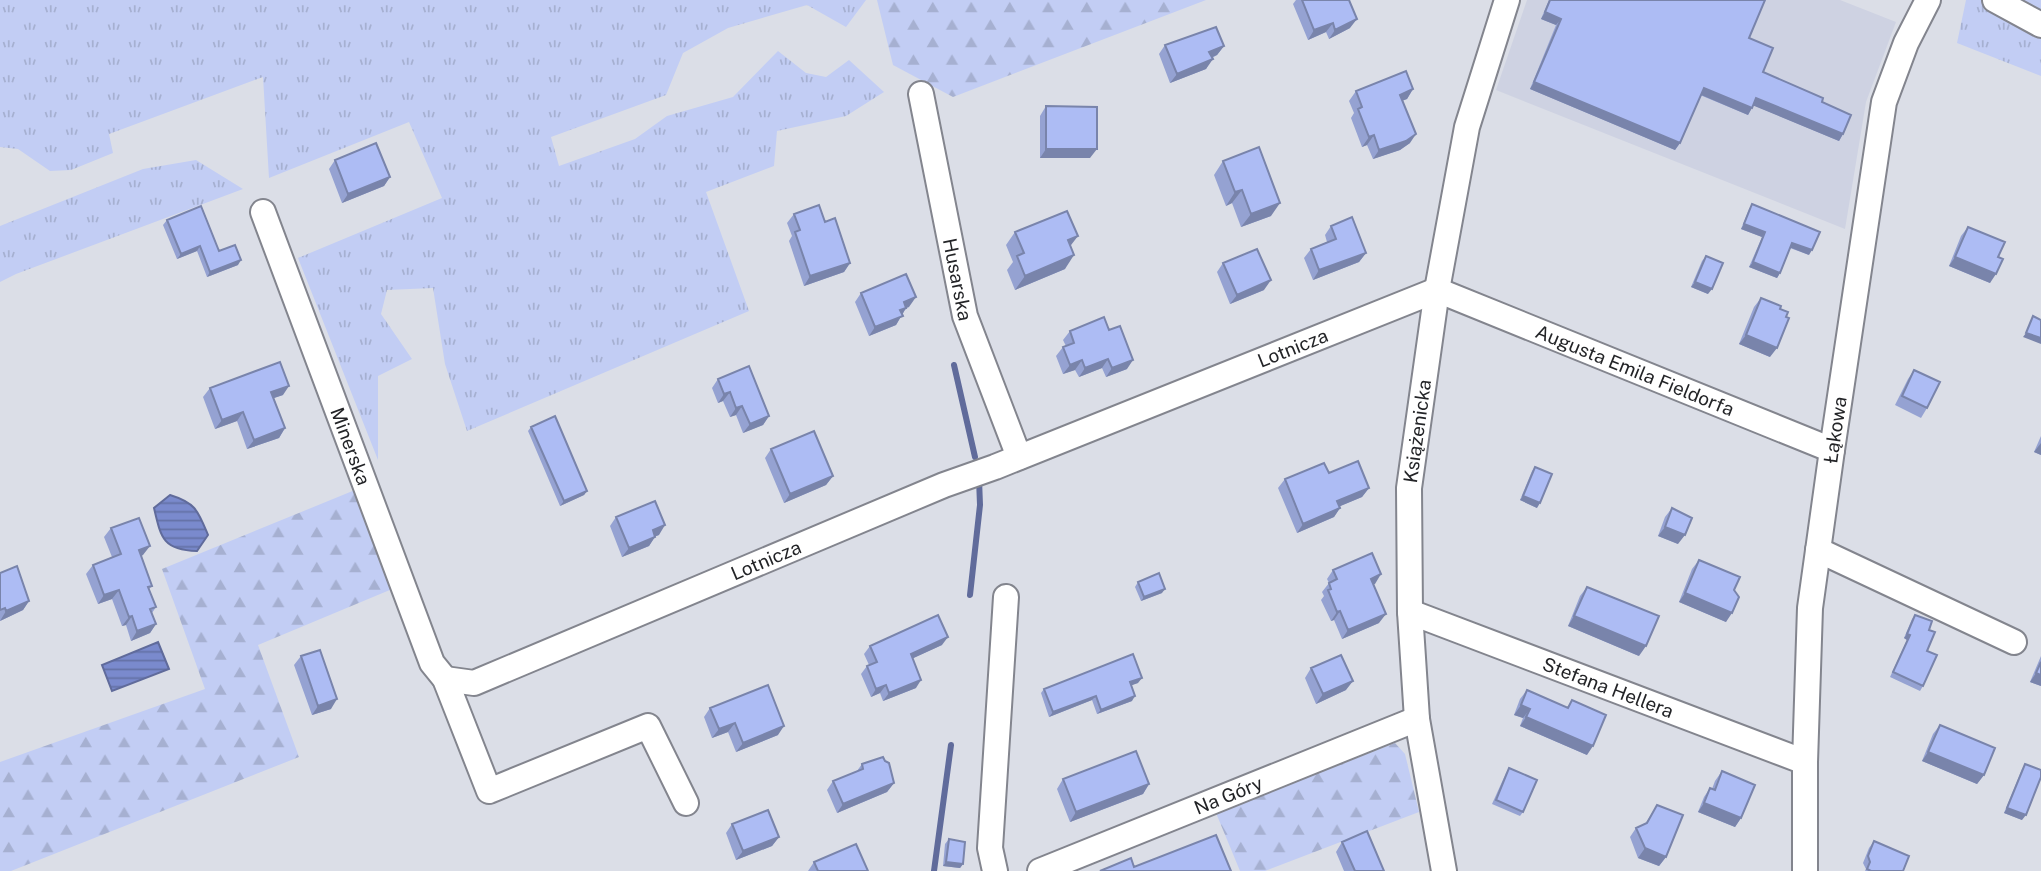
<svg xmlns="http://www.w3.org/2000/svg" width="2041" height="871" font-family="'Public Sans',sans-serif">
<defs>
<pattern id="grass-tufts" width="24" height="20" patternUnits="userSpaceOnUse" patternTransform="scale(1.75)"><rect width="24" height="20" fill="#c2cdf4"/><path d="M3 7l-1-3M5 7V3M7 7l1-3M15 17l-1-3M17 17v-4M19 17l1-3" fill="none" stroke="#a6b0d1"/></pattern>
<pattern id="forest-firs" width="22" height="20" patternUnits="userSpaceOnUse" patternTransform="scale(1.75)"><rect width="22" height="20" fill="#c2cdf4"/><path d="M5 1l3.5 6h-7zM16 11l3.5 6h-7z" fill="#a6b0d1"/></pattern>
<pattern id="water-rules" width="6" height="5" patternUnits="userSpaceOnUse" patternTransform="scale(1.75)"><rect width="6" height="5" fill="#7a8acd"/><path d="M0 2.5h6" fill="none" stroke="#6471a6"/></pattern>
</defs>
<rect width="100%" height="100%" fill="#dbdee7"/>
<path fill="#ced2e2" d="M1527,0H1840L1896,22L1866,102L1845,229L1496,90Z"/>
<path fill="url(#grass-tufts)" d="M0,0H866L846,27L807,5L728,28L683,53L666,95L551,137L559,166L635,139L667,116L733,97L778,51L806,73L826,77L849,60L884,92L846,116L777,131L774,166L706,192L749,311L467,431L445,364L433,288L387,290L381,314L412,359L378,376V460L298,258L442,198L409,122L269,178L263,77L109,134L113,153L71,170L50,171L18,149L0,147Z
M1966,0H2041V76L1957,43Z
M196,160L243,189L16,274L0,282V226L143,169Z"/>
<path fill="url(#forest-firs)" d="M877,0H1206L953,97L893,65Z
M355,490L397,587L258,645L299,757L11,871H0V762L205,689L162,569Z
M1395,743L1405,754L1419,812L1265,871H1240L1216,813Z"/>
<path fill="url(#water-rules)" stroke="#606b9b" stroke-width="2" d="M170,495C196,503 198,511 208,535L197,551C163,550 161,538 154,508Z
M158,642L169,669L112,691L102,665Z"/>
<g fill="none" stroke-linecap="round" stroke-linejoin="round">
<path stroke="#606b9b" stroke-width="6" d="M954,365L975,457
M970,595L980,505L979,479
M934,871L951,745"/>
<defs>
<g id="minor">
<path d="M1995,0L2041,25"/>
<path id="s1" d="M921,94L965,316L1019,457"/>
<path id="s2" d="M263,212L432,663L445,679L489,791L648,726L686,803"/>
<path d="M1818,550L2014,642"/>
<path id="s3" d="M1410,612L1805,762"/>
<path id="s4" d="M445,679L474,683L944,485L995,467L1437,290L1832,450"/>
<path d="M995,871L990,848L1006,597"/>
<path id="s5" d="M1040,871L1417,719"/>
<path id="s6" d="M1444,871L1417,719L1410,612L1409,488L1437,290L1467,127L1507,0"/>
<path id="s7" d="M1805,871V762L1810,608L1832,450L1884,102L1906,43L1928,0"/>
</g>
</defs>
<use href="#minor" stroke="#83858e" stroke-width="28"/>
<use href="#minor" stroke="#fff" stroke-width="24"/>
</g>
<path fill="#95a2d2" d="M1296,0H1349L1350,28L1329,39L1326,32L1308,40L1293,4Z
M1549,0H1765L1749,38L1763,72L1822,102L1843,134L1839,141L1753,105L1748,115L1700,95L1680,143L1675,150L1530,89L1556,25L1541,19Z
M1165,45L1224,46L1217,55L1212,58L1206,69L1170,83L1159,54Z
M1413,89L1407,99L1403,100L1410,143L1400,150L1373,159L1367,145L1362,147L1351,118L1354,113L1349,101L1356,91Z
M1046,106L1090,158H1040V116Z
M335,160L390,177L384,186L342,203L329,169Z
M1223,161L1271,216L1241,227L1232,203L1226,206L1214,175Z
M1752,204L1809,255L1790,248L1780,273L1777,278L1749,267L1762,237L1741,229L1749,209Z
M794,214L850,263L844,272L804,286L789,241L792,236L787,223Z
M167,220L219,251L238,265L207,277L197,251L177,259L163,225Z
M1331,226L1366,253L1359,262L1313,280L1304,258L1311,249L1327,242L1325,235Z
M1968,227L1998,257L1990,283L1949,266L1961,236Z
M1015,232L1070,246L1065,269L1015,290L1007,270L1013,262L1006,245Z
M1706,256L1708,294L1691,287L1702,261Z
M1223,263L1264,290L1230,304L1217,272Z
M861,293L909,307L906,308L896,325L869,336L855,302Z
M1761,298L1770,357L1739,344L1754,307Z
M1109,330L1127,369L1106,377L1102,368L1079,377L1075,370L1063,374L1056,356L1063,347L1066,346L1063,340L1070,331Z
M1914,370L1927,408L1921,418L1895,405L1908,379Z
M718,379L769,416L763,425L743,433L736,415L730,417L723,401L718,403L712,388Z
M210,388L283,395L274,398L285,428L279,438L247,449L237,421L215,429L203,397Z
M531,427L587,491L584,495L560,506L528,431Z
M2041,436V455L2034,452Z
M771,449L833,476L826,485L784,503L765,458Z
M1535,467L1537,508L1520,500L1532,471Z
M1329,473L1369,488L1362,497L1340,506V508L1334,517L1297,533L1278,488L1285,479Z
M1672,508L1678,544L1658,536L1665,517Z
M616,517L659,535L655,536L649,546L622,557L610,526Z
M111,528L143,555L141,556L152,586L149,589L156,607L152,613L156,624L150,633L131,641L126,625L122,626L112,599L98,604L86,574L93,565L112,557L104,537Z
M1699,560L1734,590L1726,622L1679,602L1692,569Z
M1333,570L1375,584H1373L1379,623L1342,639L1334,620L1331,621L1321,600L1324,596L1322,592L1329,583L1327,579Z
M0,573L29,601L23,610L0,621Z
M1138,582L1162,593L1141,601L1135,587Z
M1587,587L1639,656L1568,626L1580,596Z
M1915,615L1929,630L1923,686L1920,691L1890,677L1907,640L1904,638L1912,619Z
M942,645L913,658L916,688L883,701L880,693L871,697L861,674L867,666L869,665L864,654L870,646Z
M301,656L331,709L312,715L294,665Z
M2041,656V686L2030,682Z
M1311,668L1346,690L1316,704L1305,678Z
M1138,683L1131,685L1132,701L1097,714L1092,700L1049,717L1041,693L1044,689Z
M1527,690L1567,708L1572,700L1587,755L1520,726L1523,718L1514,715L1520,699Z
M710,708L778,735L736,752L728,732L712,738L704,717Z
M1940,725L1984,775L1977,784L1922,761L1933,734Z
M862,764L894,783L887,792L837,813L827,790L833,781L857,771Z
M2025,764L2022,820L2004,813L2022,769Z
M1509,768L1523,812L1520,816L1492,804L1506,773Z
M1722,771L1741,818L1735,827L1698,812L1704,797L1710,788L1712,789L1715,781Z
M1063,779L1149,784L1143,794L1070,822L1057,789Z
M1657,805L1666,857L1659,866L1638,858L1630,837L1636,828L1645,824Z
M732,824L779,837L772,846L736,860L726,833Z
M949,839L963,864L960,868L943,866L945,844Z
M1874,841L1903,871H1865L1866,869L1863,863L1869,848Z
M1342,842L1384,871H1344L1336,852Z
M814,862L868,871H808Z"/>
<path fill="#7984ab" d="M1545,12L1561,19L1556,25L1541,19Z
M1357,19L1350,28L1329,39L1335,30Z
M1333,23L1326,32L1308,40L1314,30Z
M1224,46L1217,55L1203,61L1209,52Z
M1213,59L1206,69L1170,83L1177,74Z
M1534,82L1680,143L1675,150L1530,89Z
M1704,88L1752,108L1748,115L1699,94Z
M1413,89L1407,99L1394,104L1400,95Z
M1756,98L1843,134L1839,141L1752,105Z
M1416,134L1410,143L1400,150L1373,159L1379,150Z
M1374,135L1367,145L1362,147L1369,137Z
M1046,149H1097L1090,158H1040Z
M390,177L384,186L342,203L348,194Z
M1242,190L1232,203L1226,206L1235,192Z
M1280,203L1271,216L1241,227L1251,214Z
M1744,224L1765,232L1762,237L1741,229Z
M1078,236L1068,249V240Z
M1792,243L1812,250L1809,255L1789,247Z
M200,246L197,251L177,259L181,254Z
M1366,253L1359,262L1313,280L1319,270Z
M1074,255L1065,269L1015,290L1025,276Z
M1955,257L1996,274L1990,283L1949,266Z
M241,260L238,265L207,277L210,272Z
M1753,262L1780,273L1777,278L1749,267Z
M850,263L844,272L804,286L810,276Z
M1271,280L1264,290L1230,304L1237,295Z
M1695,282L1712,289L1708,294L1691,287Z
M916,297L909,307L906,308L896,325L869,336L875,327L904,302Z
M2026,333L2041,338V344L2023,337Z
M1746,335L1777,348L1770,357L1739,344Z
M1108,359L1102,368L1079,377L1085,368Z
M1082,360L1075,370L1063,374L1070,365Z
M1133,360L1127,369L1106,377L1112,368Z
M289,386L283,395L265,401L271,392Z
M730,392L723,401L718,403L724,394Z
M742,406L736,415L730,417L736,408Z
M243,412L237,421L215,429L222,420Z
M769,416L763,425L743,433L750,424Z
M285,428L279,438L247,449L254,440Z
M2041,443V455L2034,452Z
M833,476L826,485L784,503L790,494Z
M1369,488L1362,497L1331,510L1337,501Z
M587,491L584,495L560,506L564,501Z
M1523,496L1540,503L1537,508L1520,500Z
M1340,508L1334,517L1297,533L1303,524Z
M665,525L659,535L646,540L653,530Z
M1665,527L1685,535L1678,544L1658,536Z
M655,537L649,546L622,557L629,548Z
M150,546L143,555L132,559L139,550Z
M1381,574L1375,584L1364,588L1371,579Z
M1165,589L1162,593L1141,601L1144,597Z
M119,590L112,599L98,604L104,595Z
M1685,593L1732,613L1726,622L1679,602Z
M29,601L23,610L0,621L6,611Z
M1340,611L1334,620L1331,621L1337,612Z
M1386,614L1379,623L1342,639L1348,630Z
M132,616L126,625L122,626L129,617Z
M1574,616L1646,646L1639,656L1568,626Z
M156,624L150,633L131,641L137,631Z
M1907,634L1910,635L1907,640L1904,638Z
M948,637L942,645L905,662L911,654Z
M2036,673L2041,675V686L2030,682Z
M1142,678L1138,683L1127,687L1130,682Z
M921,680L916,688L883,701L889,693Z
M1353,681L1346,690L1316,704L1323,694Z
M886,685L880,693L871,697L876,689Z
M1096,696L1092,700L1049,717L1053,712Z
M1135,696L1132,701L1097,714L1101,710Z
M337,699L331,709L312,715L318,706Z
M1521,705L1530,709L1523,718L1514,715Z
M1526,717L1593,746L1587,755L1520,726Z
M735,723L728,732L712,738L719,729Z
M784,726L778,735L736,752L743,743Z
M1928,752L1984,775L1977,784L1922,761Z
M894,783L887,792L837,813L843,804Z
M1149,784L1143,794L1070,822L1076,812Z
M1704,803L1741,818L1735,827L1698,812Z
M2007,808L2026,815L2022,820L2004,813Z
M779,837L772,846L736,860L743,851Z
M1645,848L1666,857L1659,866L1638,858Z
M946,862L963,864L960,868L943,866Z"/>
<path fill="#adbcf4" stroke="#7984ab" stroke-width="2" d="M1302,0H1349L1357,19L1335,30L1333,23L1314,30Z
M1550,0H1765L1749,38L1773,48L1763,72L1823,98L1822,102L1851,115L1843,134L1756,98L1752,108L1704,88L1680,143L1534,82L1561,19L1545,12Z
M1216,27L1224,46L1209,52L1213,59L1177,74L1165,45Z
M1406,71L1413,89L1400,95L1416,134L1406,141L1379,150L1374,135L1369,137L1358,109L1362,107L1356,91Z
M1046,106L1097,107V149H1046Z
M376,143L390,177L348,194L335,160Z
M1259,147L1280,203L1251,214L1242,190L1235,192L1223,161Z
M1752,204L1820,232L1812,250L1792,243L1780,273L1753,262L1765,232L1744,224Z
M819,205L825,222L835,218L850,263L810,276L795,232L800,230L794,214Z
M201,206L219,251L235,245L241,260L210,272L200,246L181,254L167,220Z
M1067,211L1078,236L1068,240L1074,255L1025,276L1017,256L1024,253L1015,232Z
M1352,217L1366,253L1319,270L1311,249L1336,239L1331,226Z
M1968,227L2005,242L1998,257L2003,259L1996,274L1955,257Z
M1257,249L1271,280L1237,295L1223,263Z
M1706,256L1723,263L1712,289L1695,282Z
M906,274L916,297L904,302L906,308L900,310L903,316L875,327L861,293Z
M1761,298L1781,306L1780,309L1788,312L1786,317L1789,318L1777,348L1746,335Z
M2033,316L2041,320V338L2026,333Z
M1104,317L1109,330L1120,326L1133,360L1112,368L1108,359L1085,368L1082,360L1070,365L1063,347L1074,343L1070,331Z
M280,362L289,386L271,392L285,428L254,440L243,412L222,420L210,388Z
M749,366L769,416L750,424L742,406L736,408L730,392L724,394L718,379Z
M1914,370L1940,382L1927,408L1902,396Z
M555,416L587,491L564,501L531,427Z
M814,431L833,476L790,494L771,449Z
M1358,461L1369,488L1337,501L1340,508L1303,524L1285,479L1324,463L1329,473Z
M1535,467L1552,474L1540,503L1523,496Z
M655,501L665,525L653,530L655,537L629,548L616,517Z
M1672,508L1692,518L1685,535L1665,527Z
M139,518L150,546L139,550L152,586L148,587L156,607L150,609L156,624L137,631L132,616L129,617L119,590L104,595L93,565L121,554L111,528Z
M1372,553L1381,574L1371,579L1386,614L1348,630L1340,611L1337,612L1328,590L1331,589L1329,583L1337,579L1333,570Z
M1699,560L1740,577L1734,590L1739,597L1732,613L1685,593Z
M17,566L29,601L6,611L5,608L0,610V573Z
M1159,573L1165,589L1144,597L1138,582Z
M1587,587L1659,616L1646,646L1574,616Z
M938,615L948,637L911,654L921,680L889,693L886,685L876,689L867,666L877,662L870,646Z
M1915,615L1932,621L1929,630L1935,632L1927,651L1937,655L1923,686L1893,672L1910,635L1907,634Z
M320,650L337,699L318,706L301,656Z
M1133,654L1142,678L1130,682L1135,696L1101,710L1096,696L1053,712L1044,689Z
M1341,655L1353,681L1323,694L1311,668Z
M2041,662V675L2036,673Z
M768,685L784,726L743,743L735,723L719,729L710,708Z
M1527,690L1568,708L1572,700L1606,715L1593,746L1526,717L1530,709L1521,705Z
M1940,725L1995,748L1984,775L1928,752Z
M1136,751L1149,784L1076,812L1063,779Z
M883,757L885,761L889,763L894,783L843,804L833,781L863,769L862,764Z
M2025,764L2041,770V777L2026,815L2007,808Z
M1509,768L1537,780L1523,812L1496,800Z
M1722,771L1755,785L1741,818L1704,803L1710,788L1715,790Z
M1657,805L1683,815L1666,857L1645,848L1636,828L1647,823Z
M768,810L779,837L743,851L732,824Z
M1367,831L1384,871H1355L1342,842Z
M1216,835L1231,871H1100L1131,858L1134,867Z
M949,839L965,842L963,864L946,862Z
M1874,841L1909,856L1903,871H1871L1867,869L1870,862L1868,856Z
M856,844L868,871H818L814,862Z"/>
<g text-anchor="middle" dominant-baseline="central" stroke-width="5" stroke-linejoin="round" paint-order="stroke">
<g font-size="19" fill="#232427" stroke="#fff">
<text stroke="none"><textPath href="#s1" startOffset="189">Husarska</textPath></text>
<text stroke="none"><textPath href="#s4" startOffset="914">Lotnicza</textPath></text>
<text stroke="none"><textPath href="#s4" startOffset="1283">Augusta Emila Fieldorfa</textPath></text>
<text stroke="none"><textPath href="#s7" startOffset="443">Łąkowa</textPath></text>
<text stroke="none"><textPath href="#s6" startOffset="443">Książenicka</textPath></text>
<text stroke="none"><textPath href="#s2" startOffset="250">Minerska</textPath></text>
<text stroke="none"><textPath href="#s4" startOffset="346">Lotnicza</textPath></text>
<text stroke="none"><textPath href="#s3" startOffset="212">Stefana Hellera</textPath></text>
<text stroke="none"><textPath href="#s5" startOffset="203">Na Góry</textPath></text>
</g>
</g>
</svg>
